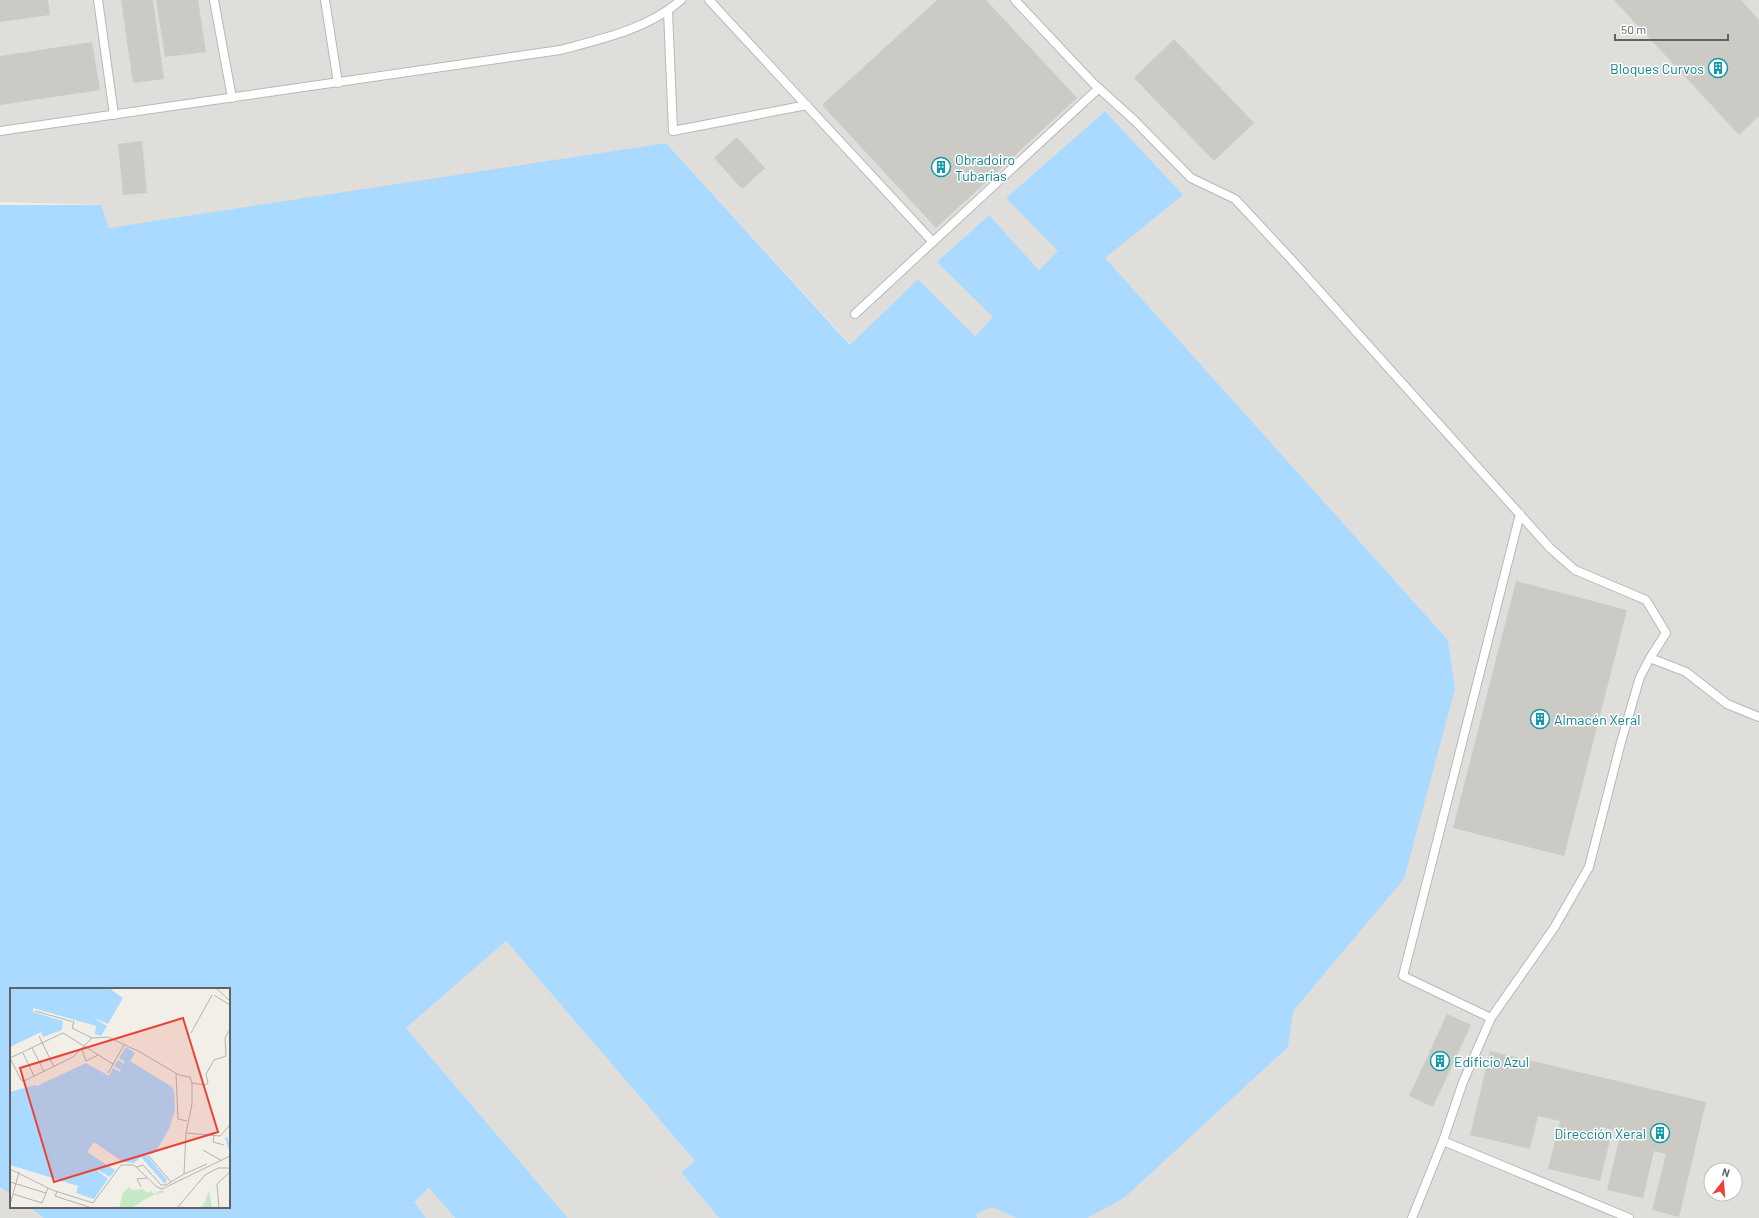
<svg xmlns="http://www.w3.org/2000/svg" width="1759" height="1218" font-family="Barlow,sans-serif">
<rect width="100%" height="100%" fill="#f1efe8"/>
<path fill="#e0deda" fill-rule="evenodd" d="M0,0H1759V1218H1087L1292,1011L1455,689L1448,640L1104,258L1183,195L1105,111L1006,198L1059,250L1039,270L989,215L937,262L994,317L975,336L918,279L851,345L666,143L105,230L101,205L0,202ZM1711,1170H1735V1194H1711Z
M506,941L695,1161L681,1172L719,1218H568L406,1028Z
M0,1187L11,1195V1207H29L44,1218H0Z
M430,1188L455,1218H426L413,1202Z
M992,1206L1018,1218H965Z"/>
<path fill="#aadaff" d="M1105,111L1183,195L1105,258L1448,640L1455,689L1404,879L1293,1011L1288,1047L1124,1198L1087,1218H1017L992,1207L976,1214L977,1218H719L681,1172L695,1161L506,941L406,1028L568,1218H455L429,1188L414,1202L426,1218H44L29,1207H229V989H11V1195L0,1187V205H101L109,228L666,143L850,345L918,279L975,336L993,317L937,262L989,215L1039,270L1058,251L1006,198Z"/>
<path fill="#cccac5" d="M0,0H48L50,15L0,22Z
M121,0H153L164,79L133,83Z
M156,0H198L206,52L165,57Z
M937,0H986L1077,98L936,228L822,105Z
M1614,0H1741L1759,20V116L1739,135Z
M1174,39L1254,123L1214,161L1134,78Z
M92,42L100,90L0,105V56Z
M737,137L765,168L742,189L714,158Z
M142,141L147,193L123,195L118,144Z
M1516,581L1627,610L1564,856L1453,828Z
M1447,1014L1471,1025L1433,1107L1409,1096Z
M1490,1051L1706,1102L1679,1217L1652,1210L1666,1154L1654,1151L1643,1198L1607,1190L1621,1132L1601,1127L1598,1137L1610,1140L1600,1181L1548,1169L1560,1121L1538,1116L1530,1149L1470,1135Z"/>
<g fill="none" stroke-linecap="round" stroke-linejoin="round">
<defs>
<path id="lane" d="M98,0L114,115
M214,0L232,98
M325,0L338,83
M709,0L933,242
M1015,0L1093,83L1134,120L1191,178L1235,199L1290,258L1550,548L1575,570L1646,600L1666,633L1650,658
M668,11L673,131L807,105
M0,131L560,50C602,39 648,29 681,0
M855,314L1099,88
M1491,1018L1403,976L1520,514
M1443,1141L1463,1082L1491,1018L1554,928L1589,867L1621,742L1640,677L1650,658L1686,672L1727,704L1759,717
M1412,1218L1443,1141L1629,1218"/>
</defs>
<use href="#lane" stroke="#b5b8bc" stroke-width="10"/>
<use href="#lane" stroke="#fff" stroke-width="8"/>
</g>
<defs>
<symbol id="building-ring" viewBox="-11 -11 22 22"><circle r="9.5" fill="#fff" stroke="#0f9aa8" stroke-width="1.5"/><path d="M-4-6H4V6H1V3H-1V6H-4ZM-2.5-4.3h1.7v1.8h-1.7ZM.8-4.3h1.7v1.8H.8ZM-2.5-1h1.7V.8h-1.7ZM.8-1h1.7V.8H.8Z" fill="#0f9aa8"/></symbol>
</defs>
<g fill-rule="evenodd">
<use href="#building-ring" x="1707" y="57" width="22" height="22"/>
<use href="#building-ring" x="930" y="156" width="22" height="22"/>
<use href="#building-ring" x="1529" y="708" width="22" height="22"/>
<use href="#building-ring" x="1429" y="1050" width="22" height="22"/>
<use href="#building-ring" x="1649" y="1122" width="22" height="22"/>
</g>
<g text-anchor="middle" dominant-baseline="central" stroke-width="3" stroke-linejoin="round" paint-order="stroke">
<g font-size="14" fill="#0d838f" stroke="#fff" text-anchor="start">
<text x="1704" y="68" text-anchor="end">Bloques Curvos</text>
<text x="955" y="159">Obradoiro<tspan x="955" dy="16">Tubarías</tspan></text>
<text x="1554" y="719">Almacén Xeral</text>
<text x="1454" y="1061">Edificio Azul</text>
<text x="1646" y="1133" text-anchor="end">Dirección Xeral</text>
</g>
</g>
<g transform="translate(10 988)">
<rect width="220" height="220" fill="#f1efe8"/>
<path d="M119,199L122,202L133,201L137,205L141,203L144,206L152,202L154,204L141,208L121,220H109L113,205ZM199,202L202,220H191L195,214Z" fill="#c5e8c5"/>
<path d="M0,0H99L113,10L98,36L82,29L97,38L91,48L85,46L86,38L23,20V24L53,33L52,42L33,49L31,44L0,59ZM116,59L125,65L120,73L162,99L164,103L165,122L159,141L148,160L142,166L135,165L157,192L155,196L131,169L124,175L113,174L84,154L77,164L105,182L100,189L83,179L98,191L84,211L66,205L68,198L0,177V104L25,97L27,98L76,75L99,88L103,80L110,84L111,82L104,78L108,72L114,76L115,74L109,70Z" fill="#aadaff"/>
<path fill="none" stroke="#aadaff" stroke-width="2" d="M216,149L220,162"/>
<path fill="none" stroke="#b3b3b1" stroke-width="1" d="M206,0L220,13M204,7L220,17M25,23L64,34L62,40L82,50M181,45L202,7M29,48L44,79M22,60L34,83M72,62L76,73L88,67M13,65L24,88M0,70L11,92L14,93L63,69L82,50L98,49L130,64L169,87L180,89L182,95M0,70L53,45L103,76M98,85L114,57M166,86L168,131L177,133M176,145L182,116V95L195,97L198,95L196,86L204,72L216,68L215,50L220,41M204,148L203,154L214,157M193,162L212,173M138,167L161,194M127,179L133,177L151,197H156L174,186L176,145L210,148L219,138M0,181L42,202L83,215L111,177H124L147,199L152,201L220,168M174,186L197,176M0,194L36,205M131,199L127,191L137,190M47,204L45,208L82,220M3,206L32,215L38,200M0,217L9,184M167,220L195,187L208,180H220M209,220L207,196L220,184"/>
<path fill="#ea4335" fill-opacity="0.15" stroke="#ea4335" stroke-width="2" d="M173,30L208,144L44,194L10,80Z"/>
<rect width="220" height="220" fill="none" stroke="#5f6368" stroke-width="2"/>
</g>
<g transform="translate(1723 1182) rotate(17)"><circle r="19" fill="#ffffff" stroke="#bfc1c3"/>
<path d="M0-3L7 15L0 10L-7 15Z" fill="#ea4335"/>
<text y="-6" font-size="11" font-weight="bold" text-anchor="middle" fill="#5f6368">N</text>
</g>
<path d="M1615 34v6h113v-6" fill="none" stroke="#5f6368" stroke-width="2"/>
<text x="1621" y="34" font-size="12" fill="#5f6368" stroke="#ffffff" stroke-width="3" paint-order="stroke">50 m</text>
</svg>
